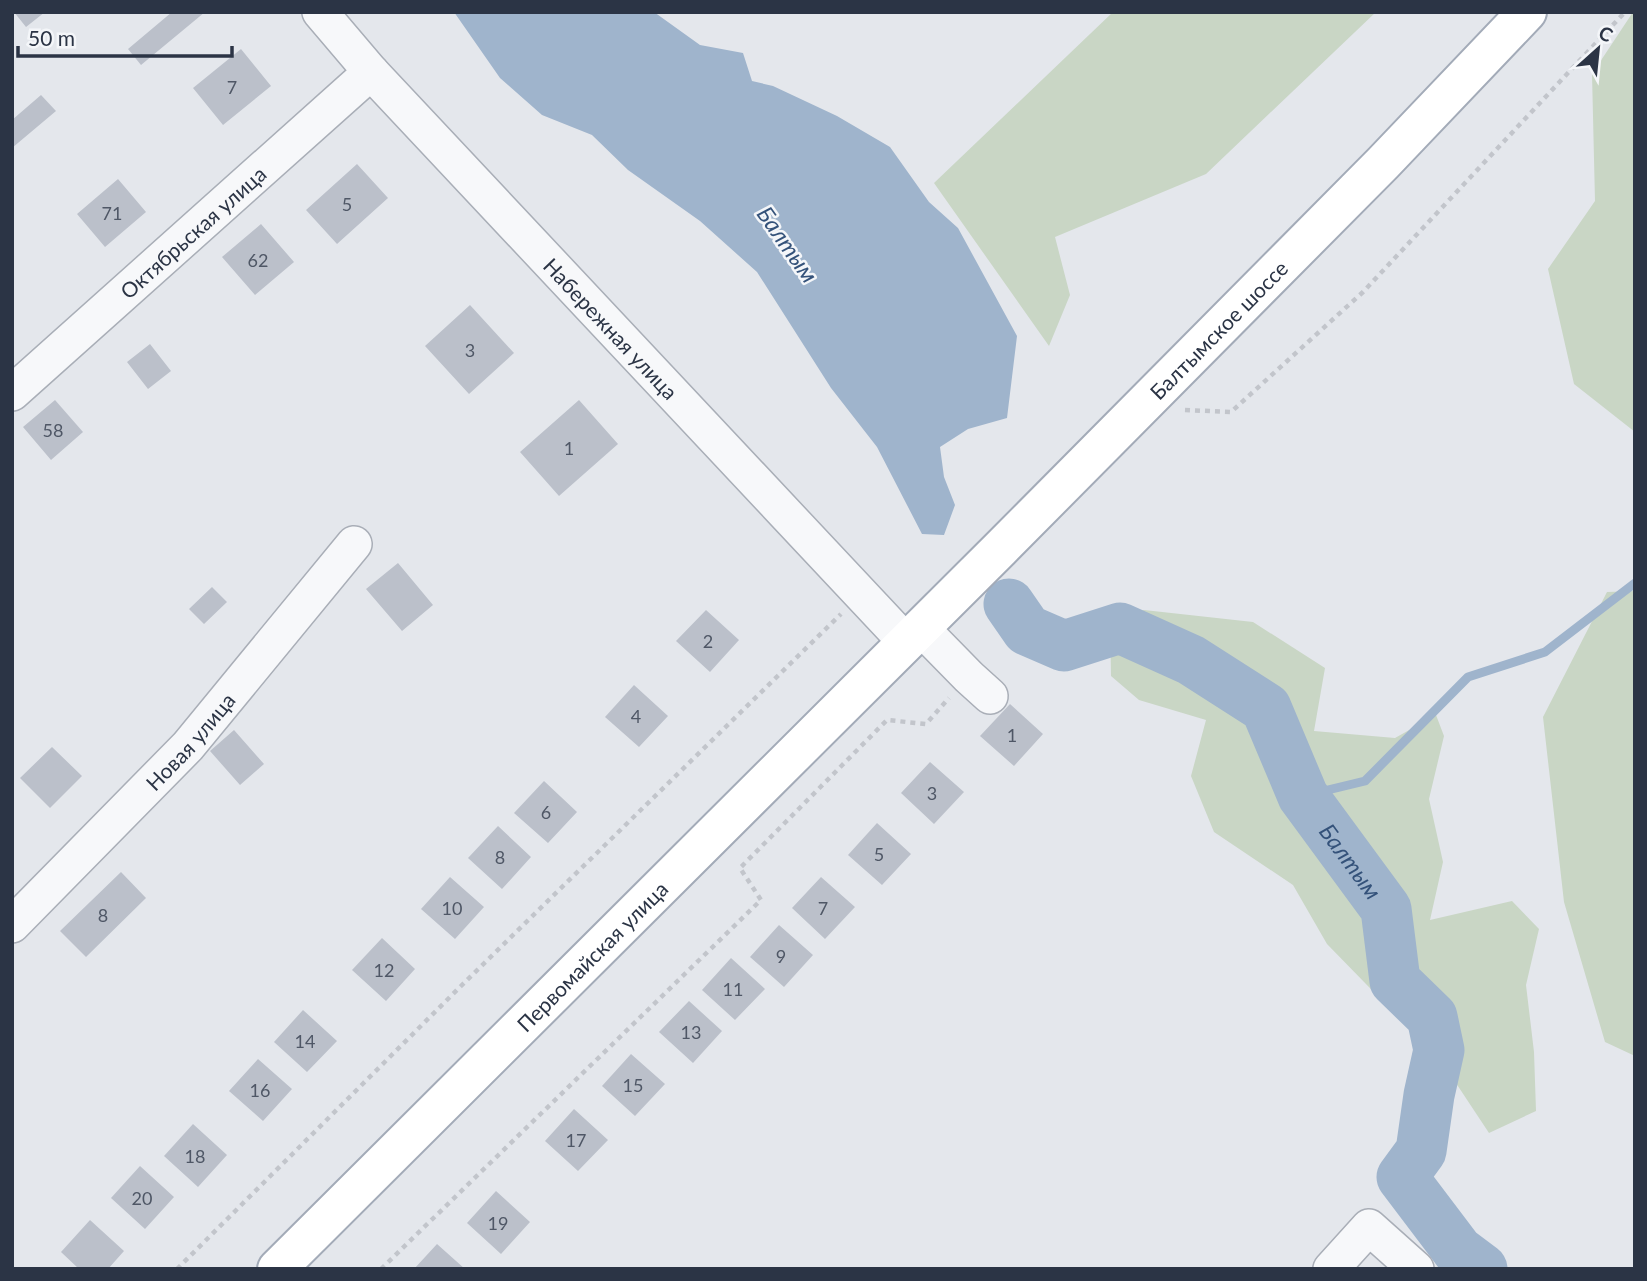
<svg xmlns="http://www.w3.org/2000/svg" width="1647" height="1281" font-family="Lato,sans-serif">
<rect width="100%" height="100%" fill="#e4e7ec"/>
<path fill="#c9d6c5" d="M1113,12H1376L1206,174L1055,237L1070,295L1049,346L934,183Z
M1633,12H1635V432L1574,384L1548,269L1595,201L1592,74Z
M1635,591V1056L1605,1042L1564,902L1543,717L1607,592Z
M1144,610L1253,622L1325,668L1314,731L1395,738L1436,715L1444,736L1429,799L1443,862L1430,920L1512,901L1539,929L1526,985L1534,1052L1536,1111L1489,1133L1442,1062L1327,944L1293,885L1214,832L1191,776L1206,720L1139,700L1111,676L1110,616Z"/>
<path fill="#9fb4cc" d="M454,12H654L700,45L743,53L752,81L773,86L837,116L890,147L929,202L958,228L1017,336L1007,418L968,429L940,447L944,477L955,505L944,535L922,534L877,447L831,388L757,272L700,221L628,170L592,135L542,115L500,78Z"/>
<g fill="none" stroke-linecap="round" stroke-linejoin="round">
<path stroke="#9fb4cc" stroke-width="9" d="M1303,796L1365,781L1468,677L1545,652L1635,583"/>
<path stroke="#9fb4cc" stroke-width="51" id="s1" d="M1009,604L1027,630L1064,646L1120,628L1191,660L1266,708L1303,796L1386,909L1395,981L1432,1017L1439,1050L1429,1095L1421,1151L1402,1177L1458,1251L1482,1269"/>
</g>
<path fill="#bbc0ca" d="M14,12H45L26,27Z
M172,12H205L141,65L128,49Z
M241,49L271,86L223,125L193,88Z
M41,95L56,111L12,148V120Z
M357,164L388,198L337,244L306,210Z
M118,179L146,212L105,247L77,214Z
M261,224L294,262L255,295L222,257Z
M470,305L514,353L469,394L425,346Z
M150,344L171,371L148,389L127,362Z
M55,400L83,432L51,460L23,427Z
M579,400L618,444L559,496L520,452Z
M398,563L433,605L402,631L366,589Z
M212,587L227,602L204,624L189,609Z
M706,610L739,640L710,672L676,641Z
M634,685L668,716L639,747L605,717Z
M1010,704L1043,734L1014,766L980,736Z
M234,730L264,764L240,785L210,751Z
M52,747L82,776L50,808L20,778Z
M930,762L964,792L934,824L901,793Z
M544,781L577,812L548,843L514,813Z
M877,823L911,854L882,885L848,855Z
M498,826L531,857L502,889L468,858Z
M121,872L146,898L86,957L60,931Z
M450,877L484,907L455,939L421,909Z
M821,877L855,907L825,939L792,908Z
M779,925L813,955L784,987L750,957Z
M382,938L415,969L386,1001L352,970Z
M731,958L765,989L735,1020L702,990Z
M689,1001L722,1031L693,1063L659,1032Z
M303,1010L337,1041L307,1072L274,1042Z
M631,1054L665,1084L635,1116L602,1086Z
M258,1059L292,1089L263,1121L229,1091Z
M574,1109L608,1140L578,1171L545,1141Z
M193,1124L227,1155L198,1187L164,1156Z
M140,1166L174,1197L145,1229L111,1198Z
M496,1191L530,1222L501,1254L467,1223Z
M90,1220L124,1251L108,1269H79L61,1252Z
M437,1244L465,1269H414Z"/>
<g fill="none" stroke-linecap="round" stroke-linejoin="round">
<defs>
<g id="minor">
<path id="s2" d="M320,12L371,72L905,641"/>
<path id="s3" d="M12,393L371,72"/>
<path d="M920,627L969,677L990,696"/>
<path id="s4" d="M12,925L188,746L354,544"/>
<path d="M1331,1269L1369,1227L1416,1269"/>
</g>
<g id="major">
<path id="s5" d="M277,1269L1000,549L1383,163L1527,12"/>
</g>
</defs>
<use href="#minor" stroke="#a9aeb7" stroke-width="38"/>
<use href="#major" stroke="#a3abb8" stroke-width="42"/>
<path stroke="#c2c5cb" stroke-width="4.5" stroke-dasharray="5 5" stroke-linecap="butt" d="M1185,410L1231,412L1363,292L1625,12
M177,1269L461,986L841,614
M381,1269L761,900L740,868L887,720L926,724L949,698"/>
<use href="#minor" stroke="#f7f8fa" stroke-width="35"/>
<use href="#major" stroke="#fff" stroke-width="38"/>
</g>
<g text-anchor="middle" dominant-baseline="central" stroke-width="5" stroke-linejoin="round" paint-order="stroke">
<g font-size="18" fill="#4f5766">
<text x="232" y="87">7</text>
<text x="347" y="204">5</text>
<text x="112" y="213">71</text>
<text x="258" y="260">62</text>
<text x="470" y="350">3</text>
<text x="53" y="430">58</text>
<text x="569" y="448">1</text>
<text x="708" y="641">2</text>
<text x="636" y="716">4</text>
<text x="1012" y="735">1</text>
<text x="932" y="793">3</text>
<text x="546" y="812">6</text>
<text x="879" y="854">5</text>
<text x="500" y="857">8</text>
<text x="452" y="908">10</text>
<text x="823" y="908">7</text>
<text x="103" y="915">8</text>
<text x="781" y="956">9</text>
<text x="384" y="970">12</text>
<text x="733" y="989">11</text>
<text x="691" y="1032">13</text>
<text x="305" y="1041">14</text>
<text x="633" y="1085">15</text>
<text x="260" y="1090">16</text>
<text x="576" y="1140">17</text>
<text x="195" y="1156">18</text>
<text x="142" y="1198">20</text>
<text x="498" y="1223">19</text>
</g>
<g font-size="21" fill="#2b3445" stroke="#f4f6f9">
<text stroke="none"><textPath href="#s3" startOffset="242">Октябрьская улица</textPath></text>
<text stroke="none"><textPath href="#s2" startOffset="430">Набережная улица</textPath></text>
<text stroke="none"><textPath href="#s5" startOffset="1330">Балтымское шоссе</textPath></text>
<text stroke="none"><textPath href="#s4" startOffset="256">Новая улица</textPath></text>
<text stroke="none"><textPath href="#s5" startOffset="444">Первомайская улица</textPath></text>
</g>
<g font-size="23" font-style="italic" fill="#34527a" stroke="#f4f6f9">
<text transform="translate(788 244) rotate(55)">Балтым</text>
<text stroke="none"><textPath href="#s1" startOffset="474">Балтым</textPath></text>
</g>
</g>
<rect width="1647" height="1281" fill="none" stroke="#2b3445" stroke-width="28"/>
<g transform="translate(1598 49) rotate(27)" stroke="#f4f6f9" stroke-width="5" paint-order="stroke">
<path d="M0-5L12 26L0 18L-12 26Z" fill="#2b3445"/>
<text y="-10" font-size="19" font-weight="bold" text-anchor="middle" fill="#2b3445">С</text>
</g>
<path d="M18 46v10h214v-10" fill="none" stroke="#2b3445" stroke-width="3.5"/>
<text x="28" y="46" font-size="21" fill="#2b3445" stroke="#f4f6f9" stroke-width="5" paint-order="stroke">50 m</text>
</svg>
